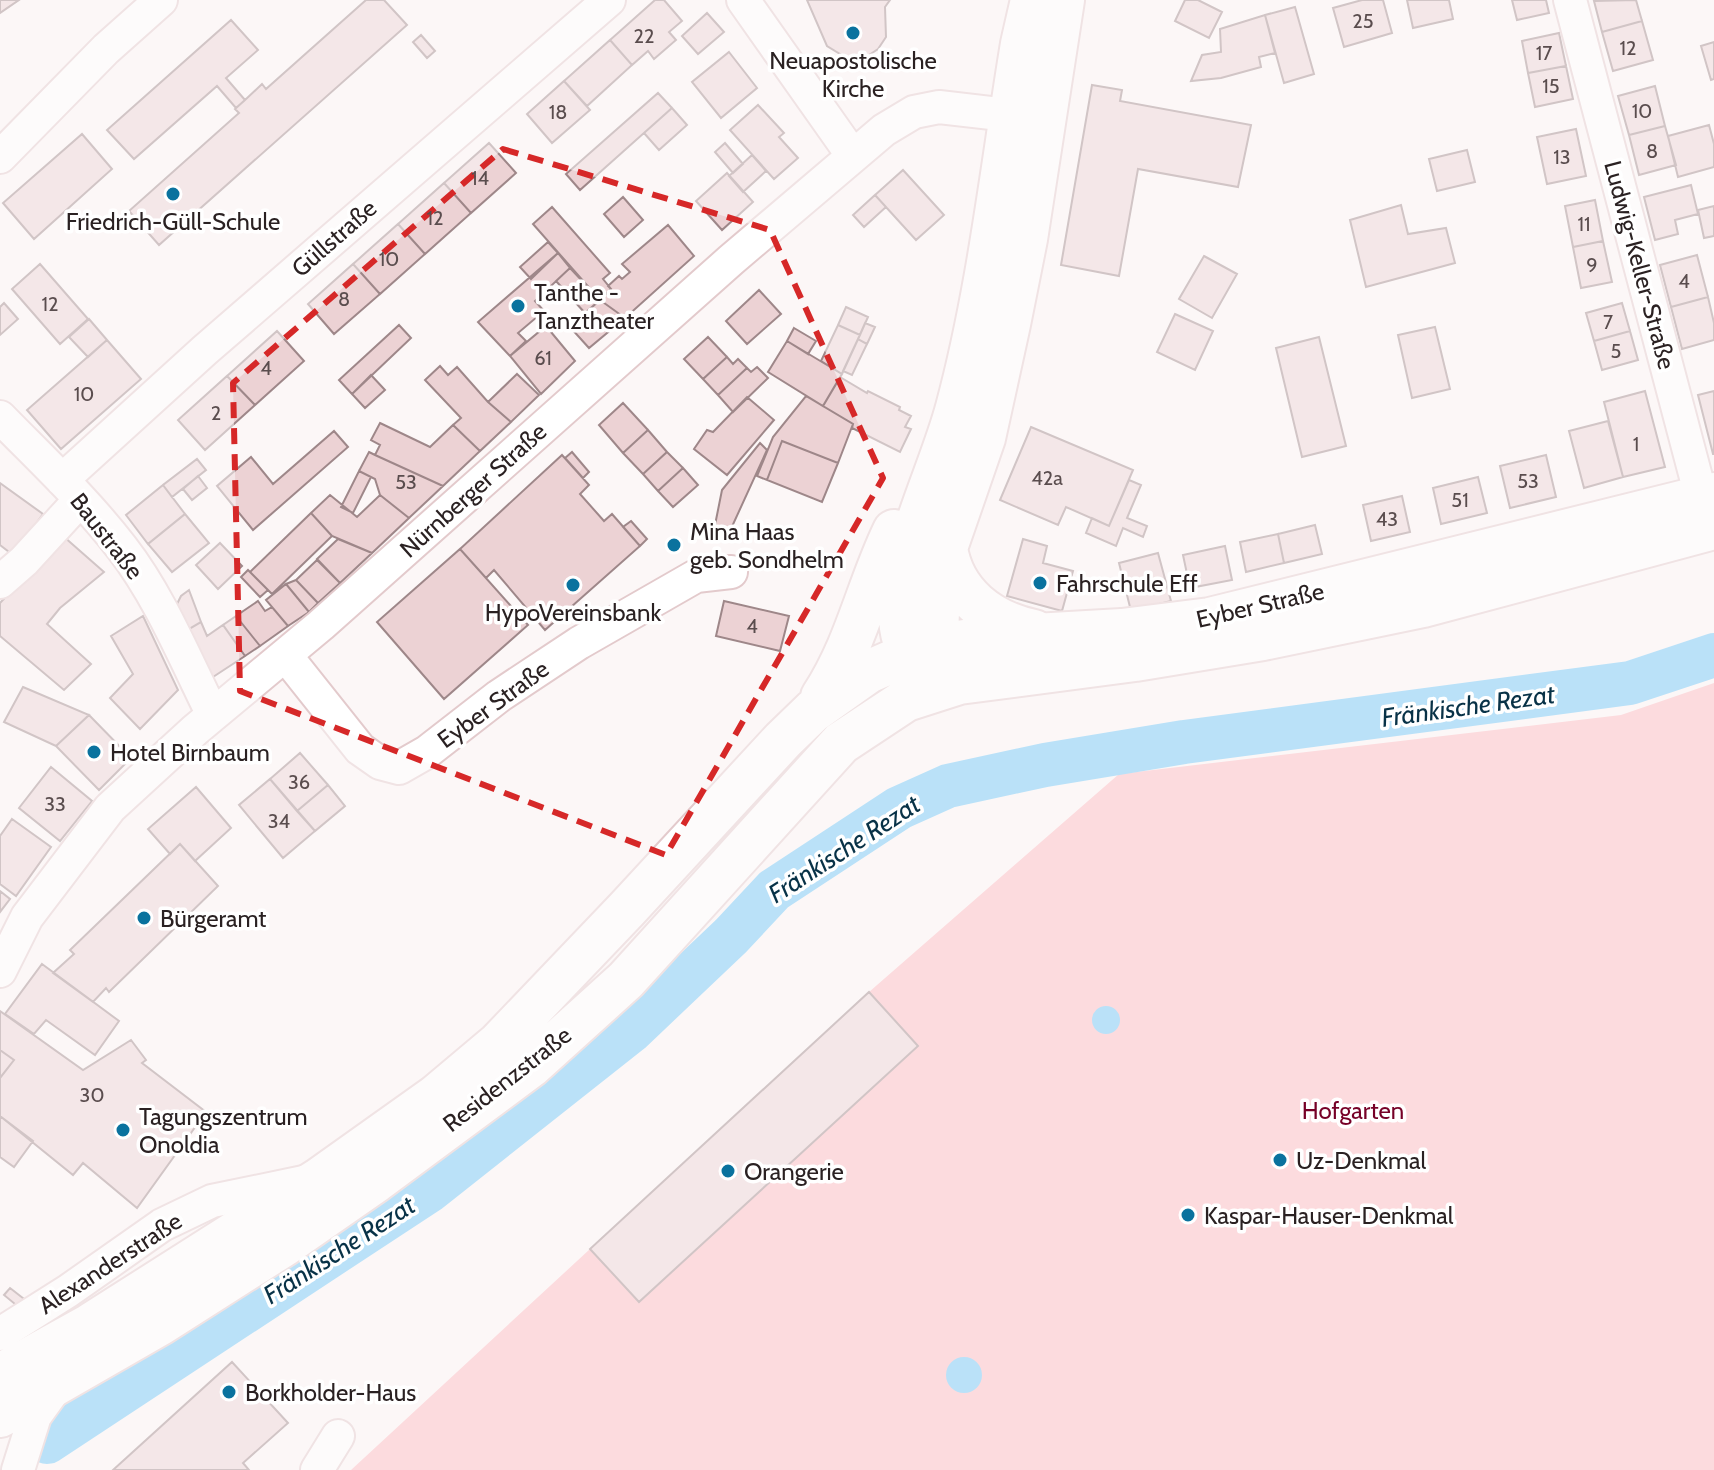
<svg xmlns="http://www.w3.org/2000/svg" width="1714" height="1470" font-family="Cabin,sans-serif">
<rect width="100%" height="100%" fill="#fcf7f7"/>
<path fill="#fcb9bf" d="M1714,683V1470H351L590,1249L639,1301L918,1046L869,992L1119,774L1621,715Z"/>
<path fill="#6bc6f9" d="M1092 1020a14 14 0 1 1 28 0a14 14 0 1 1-28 0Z
M946 1375a18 18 0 1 1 36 0a18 18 0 1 1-36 0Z"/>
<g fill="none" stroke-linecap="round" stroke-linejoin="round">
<path stroke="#6bc6f9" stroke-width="44" d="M47,1442L430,1190L631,1031L731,936L774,890L899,808L948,786L1045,765L1184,742L1630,683L1714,655"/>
</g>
<path fill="#ecd2d4" stroke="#9e8789" stroke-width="2" d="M0,0H19L0,13Z
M366,0H384L407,25L159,245L129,211L239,113L235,109L245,100L262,84L266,89Z
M655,0H664L682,21L669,32L676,40L654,59L648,51L632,65L610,40Z
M807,0H890L885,7L886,37L878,49L863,59L845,57L827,46Z
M1185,0H1198L1222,12L1209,38L1175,21Z
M1362,0H1383L1392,33L1344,47L1333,8Z
M1407,0H1449L1453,19L1413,28Z
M1512,0H1546L1549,13L1517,20Z
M1636,0L1642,21L1602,32L1594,1Z
M1295,7L1314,74L1284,83L1265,15Z
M707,13L724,32L698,54L682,36Z
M1265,15L1275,53L1259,57L1261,67L1221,78L1191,81L1202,55L1221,52L1220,29Z
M231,20L258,50L226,78L245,100L236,108L217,86L134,159L107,130Z
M1642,21L1653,60L1613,71L1602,32Z
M1559,33L1566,66L1528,73L1522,41Z
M421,35L435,51L427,58L413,42Z
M610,40L632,65L587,106L564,81Z
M1714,42V79L1711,80L1701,46Z
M729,52L757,88L721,118L692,82Z
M1566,66L1573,99L1535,107L1528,73Z
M564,81L590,110L552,143L527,114Z
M1092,85L1122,90L1120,101L1251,125L1238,187L1138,169L1119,276L1061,265Z
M1655,86L1665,126L1629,135L1618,96Z
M658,93L672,108L580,190L566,174Z
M758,105L784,133L779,137L798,158L774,179L730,130Z
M672,108L687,125L659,150L644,133Z
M1709,125L1714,144V167L1678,177L1668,136Z
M1665,126L1676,165L1639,175L1629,135Z
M1576,129L1586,176L1547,184L1537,137Z
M82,134L112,169L34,239L3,203Z
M489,143L516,173L471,213L444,183Z
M725,143L743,164L733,173L715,152Z
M1467,150L1475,182L1437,191L1429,159Z
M752,155L766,171L743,192L729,176Z
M903,170L944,215L916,240L875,195Z
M727,173L753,202L722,230L696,201Z
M444,183L471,213L425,254L398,224Z
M1691,185L1698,214L1675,220L1678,234L1655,240L1644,197Z
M875,195L886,207L864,227L853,215Z
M623,197L643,220L624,237L604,214Z
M1595,200L1603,241L1573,247L1565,206Z
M1401,205L1408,234L1446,228L1455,263L1366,287L1350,220Z
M1714,206V236L1704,238L1698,210Z
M552,207L610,273L603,279L611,289L600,300L533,224Z
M398,224L425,254L380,294L353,264Z
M668,225L694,256L625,318L600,300L611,289L608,286L619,276L622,279L630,272L622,264Z
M1603,241L1612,282L1581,288L1573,247Z
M548,242L558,253L531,279L520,267Z
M558,253L570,268L535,301L544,311L518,333L526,341L510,356L478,322Z
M1697,255L1708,297L1671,307L1660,265Z
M1204,256L1237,274L1212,318L1179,299Z
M40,264L88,319L60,344L12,289Z
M353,264L380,294L334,334L308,304Z
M570,268L600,300L585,313L556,281Z
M759,290L781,314L747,344L726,321Z
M1708,297L1714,323V340L1682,349L1671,307Z
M600,300L625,318L589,348L570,327Z
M4,303L18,319L0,335V307Z
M1622,303L1630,331L1594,341L1586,313Z
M846,307L868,317L860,335L838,325Z
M1175,314L1213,331L1195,370L1157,352Z
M89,319L107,340L88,357L69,337Z
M865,323L875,327L867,344L858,339Z
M399,325L411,338L352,394L339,380Z
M838,325L860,335L842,374L821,361Z
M546,326L575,361L541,394L510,356Z
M1435,327L1450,389L1412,398L1398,335Z
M794,328L816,341L808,354L787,341Z
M277,331L304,361L255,405L227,376Z
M1630,331L1638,360L1602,370L1594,341Z
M708,337L727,357L703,379L684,359Z
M1319,337L1346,446L1302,457L1276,348Z
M858,339L867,344L852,375L843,371Z
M107,340L141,379L61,449L27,410Z
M787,341L842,374L823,406L768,372Z
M727,357L733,364L738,359L747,368L718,395L703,379Z
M440,366L448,375L457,367L488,402L511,422L480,451L453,425L461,418L425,380Z
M757,367L768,378L733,412L718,395L747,368L751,372Z
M517,374L539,395L511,422L488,402Z
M371,375L385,390L365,408L352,394Z
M227,376L255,405L205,450L178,420Z
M840,377L867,393L868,391L900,407L899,410L911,416L905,427L911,429L900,452L852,428L853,424L823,406Z
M1645,391L1665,467L1623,477L1604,402Z
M1714,391V454H1713L1698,395Z
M806,396L853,424L838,463L782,441L767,480L757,476L773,437Z
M747,397L774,420L727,475L694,449L707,430L713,432Z
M623,403L648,430L623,453L599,425Z
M1608,421L1623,477L1584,488L1569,431Z
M380,423L430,447L453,425L480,451L443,486L375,455L380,445L371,440Z
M1031,427L1133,470L1109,526L1066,507L1058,525L1000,500Z
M648,430L667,452L643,474L623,453Z
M334,431L348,447L253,530L217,486L251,457L273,484Z
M782,441L838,463L822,502L767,480Z
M760,443L767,450L730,531L715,525L722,490Z
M369,452L375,455L443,486L409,518L380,495L375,479L359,471Z
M572,452L589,472L583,478L565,458Z
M667,452L683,468L658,491L643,474Z
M562,455L589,485L580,494L604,521L612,514L640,546L545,630L494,570L486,578L460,549Z
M1546,455L1556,497L1510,508L1500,466Z
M197,459L206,470L172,497L163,485Z
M683,468L698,485L673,507L658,491Z
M359,471L371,477L353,513L341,507Z
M198,476L207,488L192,500L183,489Z
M1478,477L1487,513L1441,524L1433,488Z
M1129,480L1141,485L1127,518L1147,526L1143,537L1123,528L1116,546L1086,533L1092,518L1109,526Z
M0,483L43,514L13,555L0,545Z
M163,485L185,514L148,544L126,515Z
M330,495L357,517L380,495L409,518L372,553L332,536L311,513Z
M1402,496L1410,532L1371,541L1363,505Z
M311,513L332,536L272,594L250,572Z
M185,514L209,543L172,572L148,544Z
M631,521L647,539L640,546L623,527Z
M1315,525L1322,554L1284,563L1278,534Z
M1278,534L1284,563L1246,572L1240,542Z
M63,536L104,572L60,608L47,624L91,664L64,690L0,636V603Z
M338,539L372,553L340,583L317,559Z
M1023,539L1047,546L1043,563L1073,571L1062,611L1007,596Z
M220,543L242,566L218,589L196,565Z
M1225,546L1232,580L1190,588L1183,555Z
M460,549L528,625L444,699L377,622Z
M1158,553L1171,601L1131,611L1119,563Z
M317,560L340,583L318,603L296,580Z
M248,570L268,590L260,597L241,577Z
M296,580L318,603L309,612L286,584Z
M286,584L309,612L288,626L266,600Z
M189,590L201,622L184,632L175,608L181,596Z
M258,601L265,611L272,607L288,626L260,646L236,616Z
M724,601L789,616L780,651L716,636Z
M143,616L178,690L140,729L110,698L133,674L111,636Z
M236,616L260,646L245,656L223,625Z
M201,622L207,636L223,625L245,656L213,677L190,648L184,632Z
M23,687L89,715L56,746L4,722Z
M89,715L131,758L99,790L56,746Z
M300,753L328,785L297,811L270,779Z
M51,767L92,801L60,841L19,808Z
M270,779L315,831L283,858L239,805Z
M328,785L345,806L315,831L297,811Z
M196,787L231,828L195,861L180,844L170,854L148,829Z
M12,819L51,847L16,896L0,884V836Z
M180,844L218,886L109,992L106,988L93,1002L53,973L74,954L70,950Z
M0,891L10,899L0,912Z
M42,964L119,1021L95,1055L46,1020L34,1034L5,1014Z
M869,992L918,1046L639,1302L590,1249Z
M0,1011L83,1070L131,1040L146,1060L142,1063L206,1112L137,1208L83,1163L73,1175L0,1116V1078L14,1060L0,1050Z
M0,1050L14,1060L0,1078Z
M0,1116L33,1141L14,1167L0,1157Z
M10,1288L28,1302L21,1309L4,1295Z
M232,1362L288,1423L243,1463L249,1470H113Z"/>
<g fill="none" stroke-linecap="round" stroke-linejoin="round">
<defs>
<path id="minor" d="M743,0L853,156
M1570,0L1707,519
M0,157L106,49L161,0
M0,417C41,459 86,501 122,548C160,597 185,659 213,715
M62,480L205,350L609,0
M0,582L24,561L79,501
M286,656L360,749L380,763L399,768L427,752L499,696L579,643L696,576L731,572
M0,971L27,917L110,808L195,730L321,625L731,260L884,130L914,112L939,107L1034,118
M0,1334L68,1291L162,1225L212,1201L304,1182
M18,1470L35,1416L56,1387
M317,1470L338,1436"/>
<path id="major" d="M946,548C953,594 990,622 1034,631
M930,672L936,657L939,589L946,548L984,438L1009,324L1026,239L1063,0
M927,676C904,659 898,626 900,599C905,537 941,468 957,408C989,289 1002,165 1022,44L1032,0
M822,697C857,643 867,587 894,531
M0,1375L90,1325L318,1180L436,1096L499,1043L627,909L783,740L813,711L868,672L909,654L952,643L984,638L1122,630L1210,619L1714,494
M0,1416L160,1324L284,1245L376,1181L531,1066L626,980L841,743L906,700L959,683L1135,660L1263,639L1423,606L1714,528"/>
</defs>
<use href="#minor" stroke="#e3cacc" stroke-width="36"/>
<use href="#major" stroke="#e3cacc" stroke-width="46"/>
<use href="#minor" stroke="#fff" stroke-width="32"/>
<use href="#major" stroke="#fff" stroke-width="42"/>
</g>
<path d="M0 0H1714V1470H0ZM503,149L770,230L883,478L666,855L240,691L233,383Z" fill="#fcf7f7" fill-opacity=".55" fill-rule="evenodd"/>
<path fill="none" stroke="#d62828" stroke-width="6" stroke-dasharray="16 10" stroke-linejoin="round" d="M503,149L770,230L883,478L666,855L240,691L233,383Z"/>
<g fill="#0a729e" stroke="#fff" stroke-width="3">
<circle cx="853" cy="33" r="8"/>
<circle cx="173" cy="194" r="8"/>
<circle cx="518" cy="306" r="8"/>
<circle cx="674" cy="545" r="8"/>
<circle cx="1040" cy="583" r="8"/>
<circle cx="573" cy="585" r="8"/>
<circle cx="94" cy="752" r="8"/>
<circle cx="144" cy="918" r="8"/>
<circle cx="123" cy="1130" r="8"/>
<circle cx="1280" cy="1160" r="8"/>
<circle cx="728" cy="1171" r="8"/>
<circle cx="1188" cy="1215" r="8"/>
<circle cx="229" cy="1392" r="8"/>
</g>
<g text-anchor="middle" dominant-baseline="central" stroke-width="7" stroke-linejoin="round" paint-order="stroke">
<g font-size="20" fill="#5a4d4e">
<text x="1363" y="21">25</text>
<text x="644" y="36">22</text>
<text x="1628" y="48">12</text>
<text x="1544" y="53">17</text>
<text x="1551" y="86">15</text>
<text x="1642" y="111">10</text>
<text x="558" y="112">18</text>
<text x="1652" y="151">8</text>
<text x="1562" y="157">13</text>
<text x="480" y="178">14</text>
<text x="435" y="218">12</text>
<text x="1584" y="224">11</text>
<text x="389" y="259">10</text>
<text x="1592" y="265">9</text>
<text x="1684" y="281">4</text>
<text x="344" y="299">8</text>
<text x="50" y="304">12</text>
<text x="1608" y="322">7</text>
<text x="1616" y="351">5</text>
<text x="543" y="358">61</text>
<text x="266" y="368">4</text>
<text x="84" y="394">10</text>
<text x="216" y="413">2</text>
<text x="1636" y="444">1</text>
<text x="1047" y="478">42a</text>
<text x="1528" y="481">53</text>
<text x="406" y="482">53</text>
<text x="1460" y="500">51</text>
<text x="1387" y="519">43</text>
<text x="752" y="626">4</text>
<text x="299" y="782">36</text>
<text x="55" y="804">33</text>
<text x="279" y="821">34</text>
<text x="92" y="1095">30</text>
</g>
<g font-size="24" fill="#2a2122" stroke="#fff" text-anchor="start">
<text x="853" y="60" text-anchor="middle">Neuapostolische<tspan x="853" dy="28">Kirche</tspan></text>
<text x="173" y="221" text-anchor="middle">Friedrich-Güll-Schule</text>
<text x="534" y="292">Tanthe -<tspan x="534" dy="28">Tanztheater</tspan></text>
<text x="690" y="531">Mina Haas<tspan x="690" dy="28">geb. Sondhelm</tspan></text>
<text x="1056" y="583">Fahrschule Eff</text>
<text x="573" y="612" text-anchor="middle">HypoVereinsbank</text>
<text x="110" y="752">Hotel Birnbaum</text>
<text x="160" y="918">Bürgeramt</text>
<text x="139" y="1116">Tagungszentrum<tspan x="139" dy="28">Onoldia</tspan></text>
<text x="1296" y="1160">Uz-Denkmal</text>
<text x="744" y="1171">Orangerie</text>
<text x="1204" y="1215">Kaspar-Hauser-Denkmal</text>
<text x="245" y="1392">Borkholder-Haus</text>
</g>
<g font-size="24" fill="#2a2122" stroke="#fff">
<text transform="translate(334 238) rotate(-41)">Güllstraße</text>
<text transform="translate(1640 265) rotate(75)">Ludwig-Keller-Straße</text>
<text transform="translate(473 490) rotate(-42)">Nürnberger Straße</text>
<text transform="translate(107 536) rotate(52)">Baustraße</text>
<text transform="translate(1260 605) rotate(-13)">Eyber Straße</text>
<text transform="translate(493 704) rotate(-36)">Eyber Straße</text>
<text transform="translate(507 1079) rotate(-38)">Residenzstraße</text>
<text transform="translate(110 1263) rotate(-33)">Alexanderstraße</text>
</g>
<g font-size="24" fill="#760027" stroke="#fff">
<text x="1353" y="1110">Hofgarten</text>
</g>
<g font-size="26" font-style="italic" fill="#083247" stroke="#fff">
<text transform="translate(1468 706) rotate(-8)">Fränkische Rezat</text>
<text transform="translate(844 849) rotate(-33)">Fränkische Rezat</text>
<text transform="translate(339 1250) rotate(-33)">Fränkische Rezat</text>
</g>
</g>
</svg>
